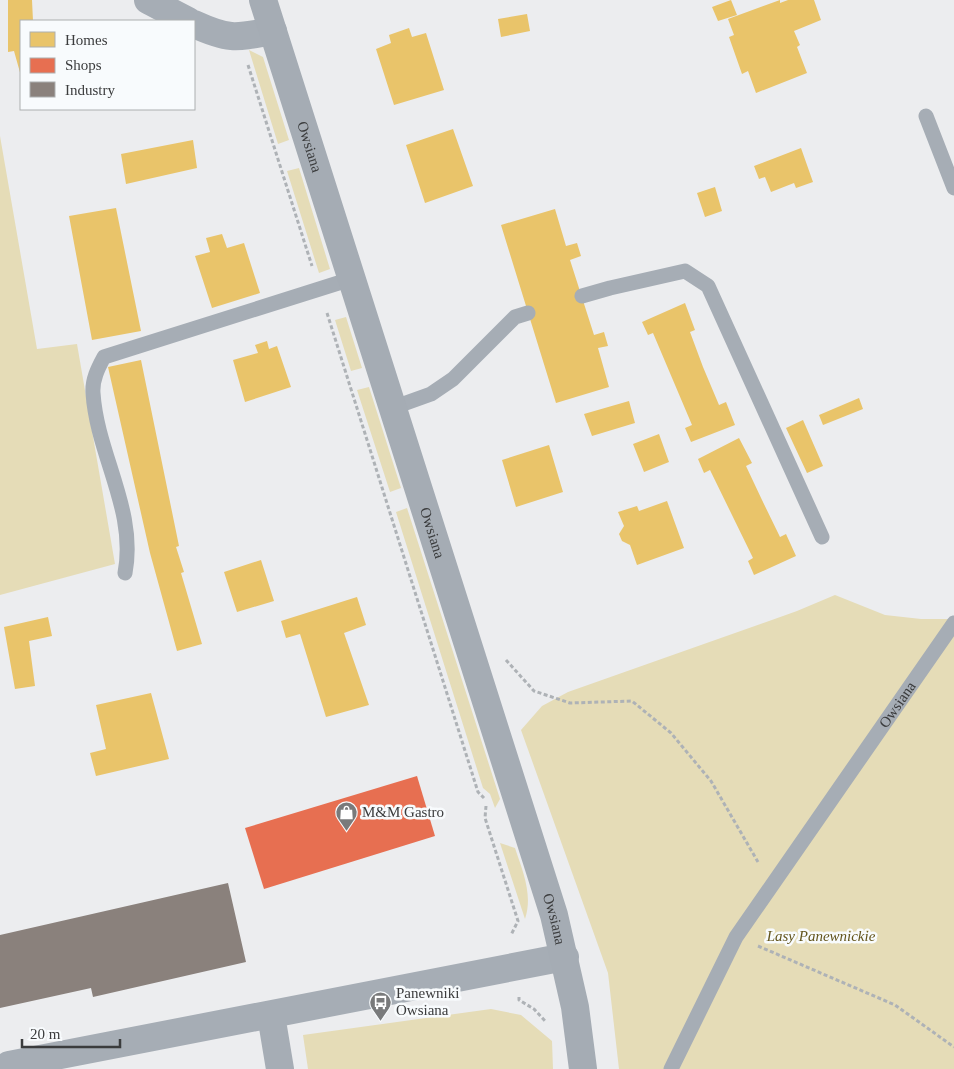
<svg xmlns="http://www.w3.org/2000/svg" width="954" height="1069" font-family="Georgia,serif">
<rect width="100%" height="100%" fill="#ecedef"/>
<path fill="#e5dcb7" d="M249,50L263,57L289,140L278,144Z
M0,136L37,349L77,344L115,564L0,595Z
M299,168L330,269L319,273L287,171Z
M346,317L362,368L351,371L335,320Z
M369,387L401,488L390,492L357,390Z
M407,508L500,799L495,808L490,794L483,788L396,512Z
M835,595L885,615L921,619H954V1069H619L608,973L521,730L542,706L568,692L797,611Z
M500,843L515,848C523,872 533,895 525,919Z
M491,1009L521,1015L552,1041L553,1069H308L303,1035Z"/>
<path fill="#e9c46a" d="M8,0H32L33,21H21V76L14,51L8,52Z
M731,0L737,15L718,21L712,7Z
M780,0V3L788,0H814L821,20L794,31L800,45L797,47L807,73L756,93L748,71L742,74L729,37L734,35L728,19Z
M527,14L530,31L501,37L498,19Z
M409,28L412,37L426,33L444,90L394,105L376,49L391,43L389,35Z
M453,129L473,186L425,203L406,145Z
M193,140L197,168L126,184L121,154Z
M801,148L813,182L796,188L794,183L771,192L765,177L759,179L754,166Z
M715,187L722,211L705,217L697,193Z
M116,208L141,331L92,340L69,216Z
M555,209L566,246L577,243L581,256L570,260L594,335L604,332L608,346L598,348L609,387L556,403L501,225Z
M222,234L227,248L244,243L260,293L212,308L195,256L210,252L206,238Z
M685,303L695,330L690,332L703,367L719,405L726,402L735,425L691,442L685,428L692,425L653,333L648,335L642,322Z
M267,341L269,349L277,346L291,387L245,402L233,360L258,353L255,345Z
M141,360L179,546L176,547L184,572L181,573L202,644L177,651L150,553L108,367Z
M859,398L863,409L823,425L819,415Z
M629,401L635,423L592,436L584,414Z
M803,420L823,466L807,473L786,428Z
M659,434L669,462L644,472L633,444Z
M739,438L752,463L746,466L762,500L780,537L786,534L796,556L754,575L748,561L753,558L710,470L704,473L698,459Z
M549,445L563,492L516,507L502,460Z
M667,501L684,548L637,565L630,545L622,541L619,534L624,526L618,512L637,506L639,511Z
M261,560L274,601L237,612L224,572Z
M357,597L366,625L344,633L369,705L326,717L300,634L286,638L281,621Z
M48,617L52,636L29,641L35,686L15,689L4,627Z
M151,693L169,759L96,776L90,753L106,749L96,705Z"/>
<path fill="#e76f51" d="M417,776L435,836L264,889L245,828Z"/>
<path fill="#8a817c" d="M228,883L246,962L93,997L91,988L0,1008V935Z"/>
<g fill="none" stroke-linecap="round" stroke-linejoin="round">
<path stroke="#aeb2b6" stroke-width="3" stroke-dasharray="4 2.5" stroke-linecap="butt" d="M248,65L312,266
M327,313L478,792L484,798
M506,660L534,691L570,703L632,701L671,733L711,781L758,862
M486,806L485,818L518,921L511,935
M758,946L895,1005L954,1047
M519,997V1000L534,1009L545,1021"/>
<g stroke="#a6adb5" stroke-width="15">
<path d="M926,116L954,188"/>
<path d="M582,296L610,288L685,271L708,286L822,537"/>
<path d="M392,408L431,394L453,379L515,317L528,313"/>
<path d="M125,573C137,510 97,455 93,393C92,380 98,368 104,357L351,279"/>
<path id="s1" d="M671,1069L736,937L954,623"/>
</g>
<path stroke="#a6adb5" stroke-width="28" d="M148,0L188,21
M194,24C229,40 235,38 273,31
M271,1015L280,1069
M8,1069L9,1065L565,957"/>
<path stroke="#a5acb4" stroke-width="28" id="s2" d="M263,0L554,915L575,1007L583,1069"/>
</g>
<defs>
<symbol id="shop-pin" viewBox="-11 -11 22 30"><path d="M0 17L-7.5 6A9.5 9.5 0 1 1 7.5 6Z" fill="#797a7b" stroke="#f8fbfd"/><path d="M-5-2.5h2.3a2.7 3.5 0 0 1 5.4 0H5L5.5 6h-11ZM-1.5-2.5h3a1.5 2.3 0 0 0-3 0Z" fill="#fff"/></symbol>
<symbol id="bus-pin" viewBox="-11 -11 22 30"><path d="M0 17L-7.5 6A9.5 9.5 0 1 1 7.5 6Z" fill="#797a7b" stroke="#f8fbfd"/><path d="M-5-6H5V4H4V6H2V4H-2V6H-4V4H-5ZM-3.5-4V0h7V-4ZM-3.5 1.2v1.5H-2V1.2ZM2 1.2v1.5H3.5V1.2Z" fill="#fff"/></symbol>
</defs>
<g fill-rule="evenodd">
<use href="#shop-pin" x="334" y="800" width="25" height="34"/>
<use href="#bus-pin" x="368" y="990" width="25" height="34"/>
</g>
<g text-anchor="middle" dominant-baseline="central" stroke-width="5" stroke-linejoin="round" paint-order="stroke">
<g font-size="15" fill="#3b3c3d" stroke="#f8fbfd">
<text stroke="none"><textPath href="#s2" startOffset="154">Owsiana</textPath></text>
<text stroke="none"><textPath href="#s2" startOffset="559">Owsiana</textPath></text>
<text stroke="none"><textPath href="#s1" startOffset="430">Owsiana</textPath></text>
<text stroke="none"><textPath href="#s2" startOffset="964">Owsiana</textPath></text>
</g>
<g font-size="15" fill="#3b3c3d" stroke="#f8fbfd" text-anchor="start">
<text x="362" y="812">M&amp;M Gastro</text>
<text x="396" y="993">Panewniki<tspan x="396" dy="17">Owsiana</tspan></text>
</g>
<g font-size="15" font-style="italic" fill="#63551c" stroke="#f8fbfd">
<text x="821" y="936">Lasy Panewnickie</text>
</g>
</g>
<rect x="20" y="20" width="175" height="90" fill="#f8fbfd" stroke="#acafb0"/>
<rect x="30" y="32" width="25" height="15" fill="#e9c46a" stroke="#acafb0"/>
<text x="65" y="45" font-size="15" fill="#3b3c3d">Homes</text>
<rect x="30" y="58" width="25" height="15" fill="#e76f51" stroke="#acafb0"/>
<text x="65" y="70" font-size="15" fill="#3b3c3d">Shops</text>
<rect x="30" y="82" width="25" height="15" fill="#8a817c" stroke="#acafb0"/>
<text x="65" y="95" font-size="15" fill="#3b3c3d">Industry</text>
<path d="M22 1039v8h98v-8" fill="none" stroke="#3b3c3d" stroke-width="2.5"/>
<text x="30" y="1039" font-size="15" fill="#3b3c3d" stroke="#f8fbfd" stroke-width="4" paint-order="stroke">20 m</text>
</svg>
